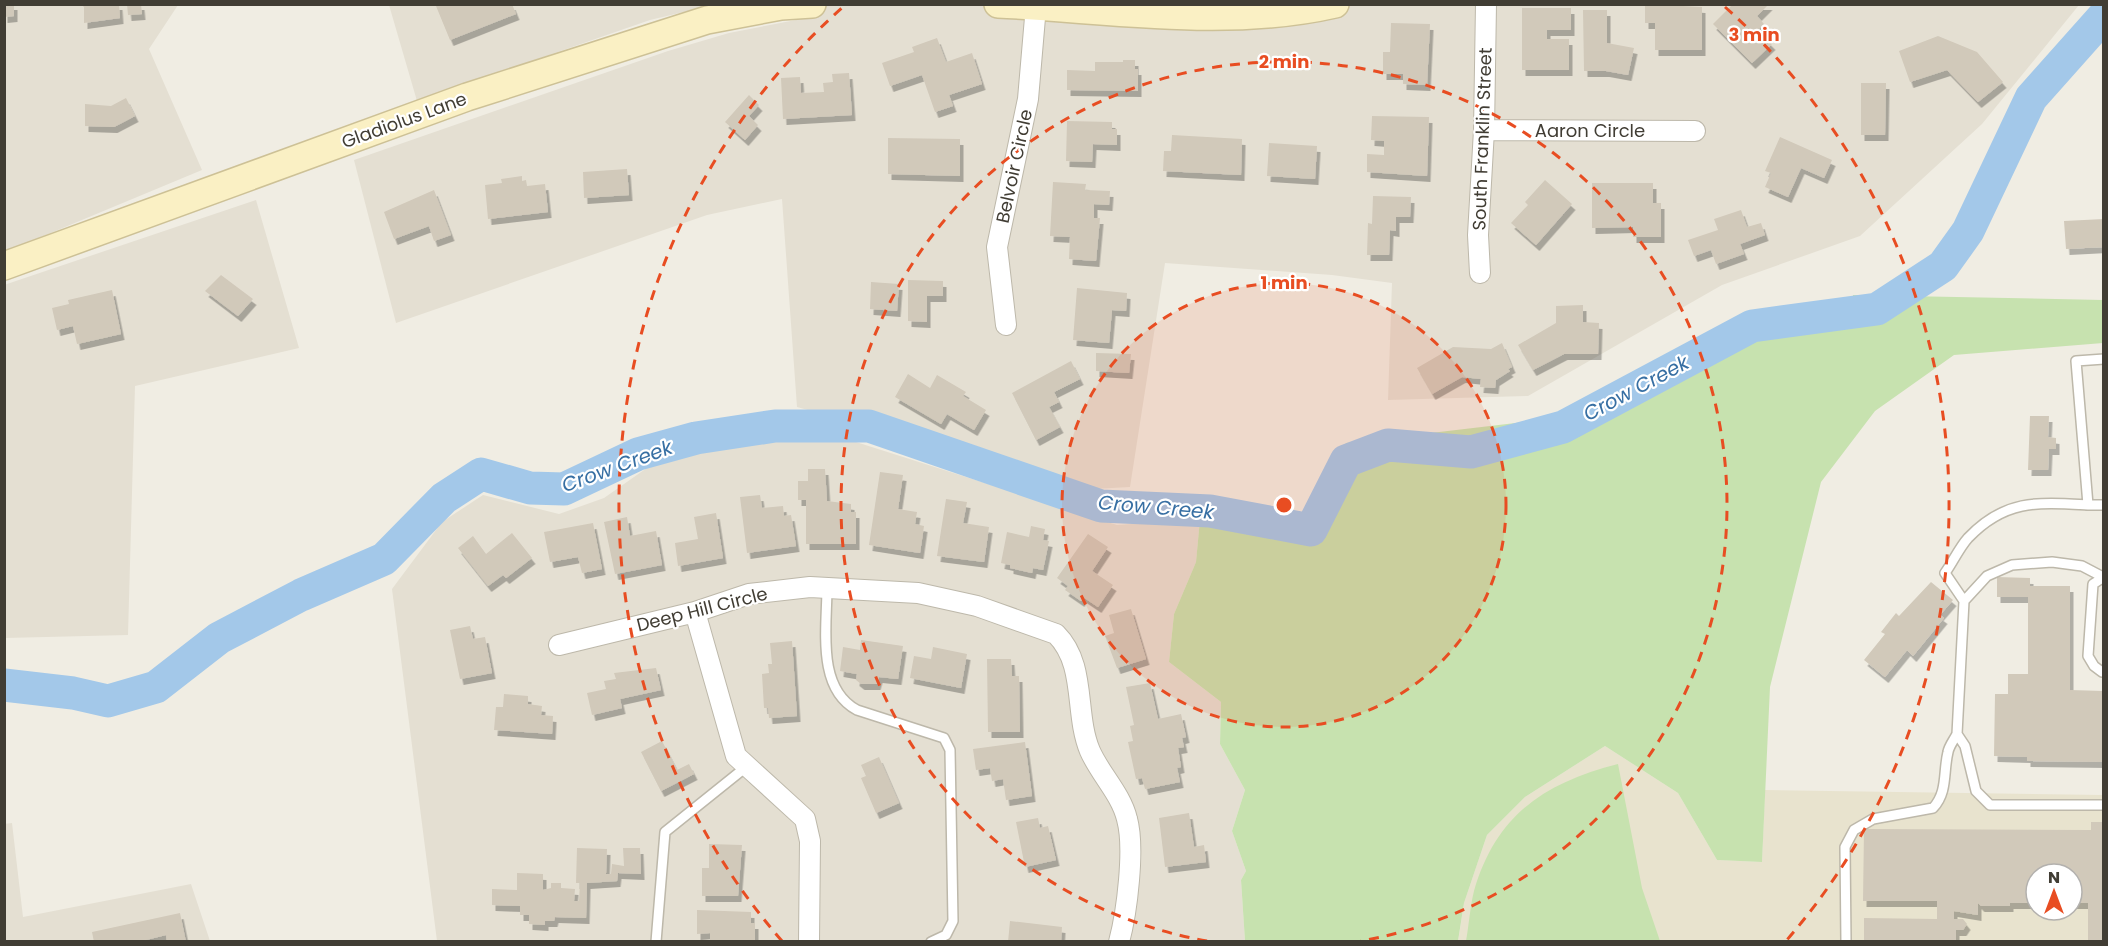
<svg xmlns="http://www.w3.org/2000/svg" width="2108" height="946" font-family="Poppins,sans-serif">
<defs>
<filter id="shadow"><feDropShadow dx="3.5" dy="6" stdDeviation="0" flood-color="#0004"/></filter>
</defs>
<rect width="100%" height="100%" fill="#f0ede3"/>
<path fill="#e4dfd2" d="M5,5H178L149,49L202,170L5,252Z
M389,5H713L650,20L417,101Z
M795,5H2079L1982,124L1860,236L1722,285L1528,396L1388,400L1392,283L1332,275L1165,263L1130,487L1094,489L797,407L782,199L707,215L396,323L354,160L668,51L729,33L796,20Z
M256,200L299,348L135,386L128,635L5,638L4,285Z
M802,436L856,442L1117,525L1200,519L1196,562L1174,614L1169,662L1221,702L1220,744L1245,790L1232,831L1246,871L1241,880L1245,941H437L392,589L442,522L483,495L559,514L604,498L654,463L714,446Z
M12,823L23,917L191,884L210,941H5L4,824Z"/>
<path fill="#e8e3ce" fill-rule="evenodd" d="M1605,746L1678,793L1717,860L1762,862L1765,790L2103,795V941L1458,942L1464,903L1487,835L1525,797ZM2036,874H2072V910H2036Z"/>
<path fill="#c7e2af" d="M1853,295L2103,300V343L1954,355L1875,411L1821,482L1770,687L1762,862L1717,860L1678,793L1605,746L1525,797L1487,835L1464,903L1458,941H1245L1241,880L1246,871L1232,831L1245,790L1220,744L1221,702L1169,662L1174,614L1196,562L1200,519L1310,524L1346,443L1574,416L1724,334L1852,316Z
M1618,764L1642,888L1660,941H1466C1469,925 1470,907 1474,891C1496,815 1544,783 1618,764Z"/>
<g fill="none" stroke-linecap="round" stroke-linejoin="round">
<path stroke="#a3c8e9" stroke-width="33" d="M4,685L73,693L108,701L156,687L219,638L301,595L384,559L444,498L481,474L530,488L564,489L638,454L696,438L775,426H869L1101,506L1210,511L1311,530L1346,461L1388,445L1471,452L1563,427L1752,326L1877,309L1943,266L1968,231L2031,98L2104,16"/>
</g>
<path fill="#d1c9ba" filter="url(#shadow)" d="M4,4H14V16L4,17Z
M81,4H119L120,18L84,23V7Z
M127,4H141L142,14L128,15Z
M440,4H512L516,14L450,40L436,6Z
M1645,4L1702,7V50H1655V23H1645Z
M1733,4H1769L1757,16L1764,24L1758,30L1772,44L1752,63L1713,24Z
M1522,8H1571V30H1547V39H1569V70H1522Z
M1583,10H1607V43L1634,48L1628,75L1606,71H1584Z
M1391,23L1430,24L1427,85L1403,84V74H1383V52H1390Z
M1938,36L1977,52L2003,82L1978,102L1947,70L1910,82L1899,51Z
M937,38L946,62L972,53L982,84L949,95L953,106L935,112L922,75L890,86L882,63L914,52L912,47Z
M1123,60H1135V69H1138V91L1067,90V70L1095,71V62H1123Z
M849,73L852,115L783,119L781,78L800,77L801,93L824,92L823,83L833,82L832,74Z
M1861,83H1886L1885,135H1861Z
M749,95L759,105L749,116L758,125L745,140L725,122Z
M126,98L135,116L114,127L85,126V104L111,106Z
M1372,116L1429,117L1427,176L1367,172V154L1384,155V141L1371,140Z
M1067,121L1112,122V129H1117V145L1093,144L1092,162L1066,161Z
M1172,135L1242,139L1241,175L1163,171L1164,151H1171Z
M1780,137L1832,160L1824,178L1801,168L1788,197L1765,187L1771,173L1765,171Z
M888,138L960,139V176L888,174Z
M1269,143L1317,146L1315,179L1267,176Z
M627,169L629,195L584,198L583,172Z
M522,176V181L526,180L527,186L545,184L548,212L488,219L485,185L502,183L501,179Z
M1545,180L1572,204L1536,245L1511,223L1528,205L1525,202Z
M1053,182L1086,184L1085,190L1110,191L1109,205L1094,204V218H1100L1096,261L1069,259L1070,237L1050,236Z
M1592,183H1653V203H1661V237H1633V227L1592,228Z
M434,190L451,235L434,241L429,226L394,239L384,212Z
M1373,196L1411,197L1410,217H1396V231L1390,230L1389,255H1367L1368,223L1372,224Z
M1741,210L1747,227L1761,223L1765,235L1740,244L1744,254L1716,264L1711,250L1694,256L1688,240L1718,230L1714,219Z
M2104,219V247L2066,249L2064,221Z
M221,275L253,299L238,316L205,291Z
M908,280L943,281V296H927V322L908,321Z
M871,282L899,284L897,311L870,309Z
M1077,288L1127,293L1126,311L1112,310L1109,343L1073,340Z
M112,290L121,334L77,344L73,326L57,330L52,308L69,304L68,300Z
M1583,305V322L1599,323L1598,354H1564L1533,370L1518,345L1556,323V306Z
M1502,343L1512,367L1508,369L1510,371L1496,380L1495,388L1480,387L1481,379L1462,377L1432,394L1417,368L1453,347L1491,349Z
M1096,353L1131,354L1129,373L1096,371Z
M1071,361L1080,379L1054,392L1059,402L1049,407L1060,427L1036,440L1012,393Z
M908,374L930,388L937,375L966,392L963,396L986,410L974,430L947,414L941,424L895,397Z
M2030,416H2049L2048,437L2056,438V449H2049L2048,470H2028Z
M808,469H825L827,501L851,504V512H856V544H806V500H798V481H808Z
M880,472L903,475L898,509L917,512L915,524L924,526L920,553L869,545Z
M760,495L762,508L783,506L784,516L791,515L796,546L747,553L740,497Z
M946,499L967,502L963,523L989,527L984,562L937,556Z
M716,513L723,558L678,566L675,543L698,539L694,517Z
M627,517L630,536L656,531L662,565L615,574L604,522Z
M593,523L602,569L582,573L578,557L550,562L544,532Z
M1031,526L1045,529L1043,540L1049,541L1043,570L1033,568L1032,573L1010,568V565L1001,563L1007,532L1029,537Z
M512,533L532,558L506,578L503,575L488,586L458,548L473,536L486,554Z
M1088,534L1108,547L1092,571L1113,585L1098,607L1083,597L1081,601L1065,590L1068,586L1057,578Z
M1997,577L2030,578V586H2070V690L2104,691V762L2027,761V757L1994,756L1995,694H2008V674H2028V597H1997Z
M1931,582L1953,600L1940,615L1944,618L1913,656L1907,650L1885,677L1864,660L1885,634L1881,632L1896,613L1899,616Z
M1131,609L1146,659L1117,668L1105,636L1114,633L1109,615Z
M470,626L473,639L485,637L492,673L460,679L450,630Z
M861,640L903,646L898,679L879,677L877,684H861L856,680L857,674L840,671L843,647L860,650Z
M792,641L797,716L769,718L768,708H764L762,674L769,673L768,664H772L770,643Z
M933,647L967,654L961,688L910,678L914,656L931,659Z
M987,659H1011L1012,676H1019L1020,732H988Z
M656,668L661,690L620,699L622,708L592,715L587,693L606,689L604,681L616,679L614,673Z
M1150,683L1158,719L1181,714L1186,737L1182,738L1184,747L1178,748L1181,767L1177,768L1180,782L1145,789L1142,778L1136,779L1128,742L1133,741L1130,726L1134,725L1126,687Z
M504,694L528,696V704L542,706L541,715L553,716L552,734L494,730L496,707H503Z
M662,741L677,770L689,764L694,774L661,791L641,752Z
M1025,742L1032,796L1006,800L1003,779L992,781L990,768L976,770L973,749Z
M879,757L899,803L876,813L861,778L866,776L861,765Z
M1189,813L1194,847L1204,845L1206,862L1165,867L1159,818Z
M1038,818L1040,828L1048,826L1056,860L1025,867L1016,822Z
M2091,822H2104V942H2088V903H2072V874H2036V903H2010V906H1981L1978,903V915L1954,911V919H1963L1967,924L1963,930H1956V942H1864V918L1937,919V901H1863L1864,829L2091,830Z
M709,844L742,845L738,896H702V868H709Z
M577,848L607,849L606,874H611L612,864L624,866L623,848H640L641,874L618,873L617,881L587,883L586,918L555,917L554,921H545V925L529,924V915H520V906L492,905V889L517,890V873L543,874V890L551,888V883H561V888L575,889L574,901H579L580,883H576Z
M697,910L751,912V923H755V942H710V933L697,934Z
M180,913L186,942H167L166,935L138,942H94L92,932Z
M1010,921L1062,927L1061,942H1008Z"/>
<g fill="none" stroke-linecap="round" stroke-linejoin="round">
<defs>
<path id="lane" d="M2104,359L2076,361L2088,505H2104
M2088,505C2038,502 2005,499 1968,538C1959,548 1953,562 1945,573L1964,601L1957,734L1965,746L1976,791L1990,805H2104
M827,587C827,627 816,688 857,710L944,738L950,750L953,921L946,935L931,942
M1964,601L1987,576L2012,565L2052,562L2082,566L2103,577
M2102,672L2094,666L2088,656L2093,584L2104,577
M656,942L665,832L746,767
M1846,942L1845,847L1854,830L1873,819L1933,808C1948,792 1943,772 1948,752C1949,746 1954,740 1957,734"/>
<path id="street" d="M1484,130L1695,131
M1480,273L1478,235L1484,130L1486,4
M1006,325L997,247L1028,99L1036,6
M695,612L736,756L805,819L810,841L809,942
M559,645L695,612L749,594L810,587L918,593L977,606L1056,634C1087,665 1074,713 1090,751C1100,774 1121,794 1127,819C1135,848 1127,912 1119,942"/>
<path id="secondary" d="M998,4C1108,9 1226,29 1335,4
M4,266L467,97L707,20L781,6L812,4"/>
</defs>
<use href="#lane" stroke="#bdb8aa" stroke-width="12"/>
<use href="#street" stroke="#bdb8aa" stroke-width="22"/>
<use href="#secondary" stroke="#cdc196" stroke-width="30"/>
<use href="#lane" stroke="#fff" stroke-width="9"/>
<use href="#street" stroke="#fff" stroke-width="20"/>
<use href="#secondary" stroke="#faf0c4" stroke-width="27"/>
</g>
<circle cx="1284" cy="505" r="222" fill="#e84d22" fill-opacity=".12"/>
<g fill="none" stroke="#e84d22" stroke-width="3" stroke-dasharray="10 8">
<circle cx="1284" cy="505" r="222"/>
<path d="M1207 941A443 443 0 1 1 1361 941"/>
<path d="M782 941A665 665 0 0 1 843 7M1725 7A665 665 0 0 1 1786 941"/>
</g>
<g text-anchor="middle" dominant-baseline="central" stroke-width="4.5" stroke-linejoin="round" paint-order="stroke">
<g font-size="18" fill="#413d34" stroke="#fff">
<text transform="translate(404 120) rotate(-20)">Gladiolus Lane</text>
<text x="1590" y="130">Aaron Circle</text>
<text transform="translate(1482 139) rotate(-88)">South Franklin Street</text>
<text transform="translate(1014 166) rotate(-78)">Belvoir Circle</text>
<text transform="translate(702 609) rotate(-14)">Deep Hill Circle</text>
</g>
<g font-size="20" font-style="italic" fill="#376fa3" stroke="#fff">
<text transform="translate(1636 388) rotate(-28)">Crow Creek</text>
<text transform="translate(617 466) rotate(-20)">Crow Creek</text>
<text transform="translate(1156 507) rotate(5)">Crow Creek</text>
</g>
</g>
<circle cx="1284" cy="505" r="9" fill="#e84d22" stroke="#fff" stroke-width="3"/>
<g font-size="18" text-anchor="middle" font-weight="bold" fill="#e84d22" stroke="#fff" stroke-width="4.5" stroke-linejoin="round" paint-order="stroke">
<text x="1754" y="41">3 min</text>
<text x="1284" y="68">2 min</text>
<text x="1284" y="289">1 min</text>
</g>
<rect width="2108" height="946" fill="none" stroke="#413d34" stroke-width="12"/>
<g transform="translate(2054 892)"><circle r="28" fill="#ffffff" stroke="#b3b1ae" stroke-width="1.5"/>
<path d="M0-4.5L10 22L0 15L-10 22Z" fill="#e84d22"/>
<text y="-9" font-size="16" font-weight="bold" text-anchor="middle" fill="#413d34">N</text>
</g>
</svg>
